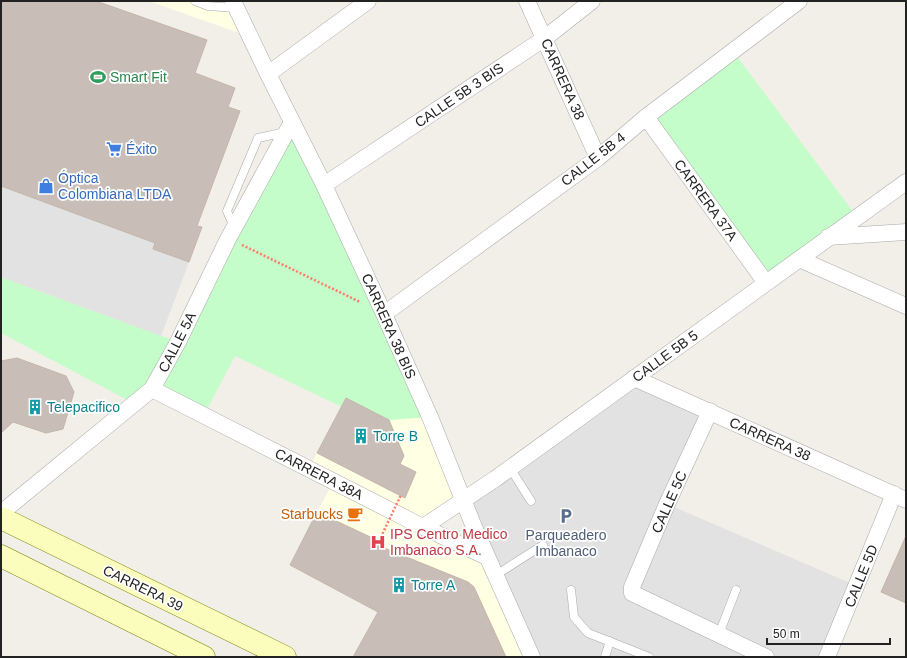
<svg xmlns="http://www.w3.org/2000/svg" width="907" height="658" font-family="Helvetica,sans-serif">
<rect width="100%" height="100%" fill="#f2efe8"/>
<path fill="#ffffe4" d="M149,1H233L251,37L222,27Z
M346,398L430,417L463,501L424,527L487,557L532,657H353L378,612L290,565L333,482L309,468Z"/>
<path fill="#c4fdc9" d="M733,51L857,217L766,283L646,117Z
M292,122L430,417L389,420L346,399L342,407L235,356L204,415L152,389L135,404L1,333V277L178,342Z"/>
<path fill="#e2e2e2" d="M1,186L155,243L153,249L189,262L161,336L1,277Z
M634,378L710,411L667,504L857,586L827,657H532L463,501Z"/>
<path fill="#c8beb7" stroke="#c5b5a9" d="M1,1H96L207,40L195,73L235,88L228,107L240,111L197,226L202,227L189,262L153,249L155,243L1,186Z
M17,358L66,376L74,392L63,429L46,433L13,422L1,433V361Z
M346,398L389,420L404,456L400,464L416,472L405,498L317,453Z
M317,512L379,541L377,545L468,582L474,587L506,657H353L378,612L290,565Z
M906,536V603L881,592Z"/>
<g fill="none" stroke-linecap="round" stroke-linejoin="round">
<defs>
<path id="lane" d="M195,1L208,6L236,8
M234,227L227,211L258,138L286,132
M510,468L531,501
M496,575L543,545
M571,590L574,617L588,633L649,657
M719,634L736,590
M605,657L610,641"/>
<path id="street" d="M233,1L268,74L324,185L384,314L430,417L474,527L532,657
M527,1L598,158
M268,74L368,1
M646,117L766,283
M324,185L545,38L592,1
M828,237L906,232
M799,259L906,306
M384,314L598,158L646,117L799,1
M634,378L906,500
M152,389L423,527L487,557
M710,411L667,504L632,587V593L766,657
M1,513L152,389L178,342L228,239L292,122
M423,527L495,479L906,182
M827,657L894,494"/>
<path id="secondary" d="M1,518L285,657
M1,556L204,657"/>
</defs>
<use href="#lane" stroke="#a9a9a9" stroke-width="9"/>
<use href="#street" stroke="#a9a9a9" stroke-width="17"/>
<use href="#secondary" stroke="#748100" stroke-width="23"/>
<path stroke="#ff7b6c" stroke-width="2.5" stroke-dasharray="2 2" stroke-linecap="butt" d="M242,245L360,302"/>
<use href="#lane" stroke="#fff" stroke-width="8"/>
<use href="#street" stroke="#fff" stroke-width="16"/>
<use href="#secondary" stroke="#fafdbb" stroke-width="22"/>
<path stroke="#ff7b6c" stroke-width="2.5" stroke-dasharray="2 2" stroke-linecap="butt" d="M379,541L401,495"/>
</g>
<defs>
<symbol id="stadium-bare" viewBox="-9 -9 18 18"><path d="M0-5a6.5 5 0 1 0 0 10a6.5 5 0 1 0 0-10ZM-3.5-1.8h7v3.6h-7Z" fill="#2e9e5b" stroke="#fff" stroke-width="2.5" paint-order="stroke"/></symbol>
<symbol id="supermarket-bare" viewBox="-9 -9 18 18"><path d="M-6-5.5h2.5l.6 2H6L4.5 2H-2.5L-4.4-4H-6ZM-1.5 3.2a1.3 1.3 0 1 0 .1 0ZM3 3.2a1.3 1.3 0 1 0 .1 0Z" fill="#3f7fe0" stroke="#fff" stroke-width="2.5" paint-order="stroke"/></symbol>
<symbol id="shop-bare" viewBox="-9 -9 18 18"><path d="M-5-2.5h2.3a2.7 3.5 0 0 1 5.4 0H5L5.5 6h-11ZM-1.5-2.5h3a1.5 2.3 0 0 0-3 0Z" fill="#3f7fe0" stroke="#fff" stroke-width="2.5" paint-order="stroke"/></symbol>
<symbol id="building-bare" viewBox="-9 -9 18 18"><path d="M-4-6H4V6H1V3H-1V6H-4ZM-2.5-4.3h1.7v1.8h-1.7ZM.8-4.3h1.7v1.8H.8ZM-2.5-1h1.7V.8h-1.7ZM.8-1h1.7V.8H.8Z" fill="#0f9aa8" stroke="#fff" stroke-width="2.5" paint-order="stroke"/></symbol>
<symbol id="cafe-bare" viewBox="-9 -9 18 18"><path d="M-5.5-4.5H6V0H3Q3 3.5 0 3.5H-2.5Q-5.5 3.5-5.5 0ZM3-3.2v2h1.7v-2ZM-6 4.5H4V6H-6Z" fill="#e8710a" stroke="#fff" stroke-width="2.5" paint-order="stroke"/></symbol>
<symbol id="parking-bare" viewBox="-9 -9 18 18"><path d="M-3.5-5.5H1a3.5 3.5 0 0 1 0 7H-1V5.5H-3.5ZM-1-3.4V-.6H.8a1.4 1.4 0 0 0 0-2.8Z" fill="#5c6f8a" stroke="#fff" stroke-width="2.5" paint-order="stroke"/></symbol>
<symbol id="hospital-bare" viewBox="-9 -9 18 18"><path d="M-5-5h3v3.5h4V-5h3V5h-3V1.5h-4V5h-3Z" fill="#e0444e" stroke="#fff" stroke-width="2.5" paint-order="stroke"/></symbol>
</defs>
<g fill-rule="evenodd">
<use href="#stadium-bare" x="87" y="66" width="22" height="22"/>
<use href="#supermarket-bare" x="103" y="138" width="22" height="22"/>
<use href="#shop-bare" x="35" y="175" width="22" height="22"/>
<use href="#building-bare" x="24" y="396" width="22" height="22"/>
<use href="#building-bare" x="350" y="425" width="22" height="22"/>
<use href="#cafe-bare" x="344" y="503" width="22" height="22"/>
<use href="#parking-bare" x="555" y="505" width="22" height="22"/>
<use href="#hospital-bare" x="367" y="531" width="22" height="22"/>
<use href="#building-bare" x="388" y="574" width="22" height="22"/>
</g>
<g text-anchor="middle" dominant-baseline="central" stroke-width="3.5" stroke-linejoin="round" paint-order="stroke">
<g font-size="14" fill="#27864d" stroke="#fff" text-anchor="start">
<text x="110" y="77">Smart Fit</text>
</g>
<g font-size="14" fill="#222" stroke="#fff">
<text transform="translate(563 79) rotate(66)">CARRERA 38</text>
<text transform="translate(459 95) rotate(-34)">CALLE 5B 3 BIS</text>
<text transform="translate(593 159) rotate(-38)">CALLE 5B 4</text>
<text transform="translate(706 200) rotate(54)">CARRERA 37A</text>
<text transform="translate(389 326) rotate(66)">CARRERA 38 BIS</text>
<text transform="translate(177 342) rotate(-63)">CALLE 5A</text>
<text transform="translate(665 356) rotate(-36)">CALLE 5B 5</text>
<text transform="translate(770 439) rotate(24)">CARRERA 38</text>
<text transform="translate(319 474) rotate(27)">CARRERA 38A</text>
<text transform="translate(669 502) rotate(-66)">CALLE 5C</text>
<text transform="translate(861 576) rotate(-68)">CALLE 5D</text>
<text transform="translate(143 588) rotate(26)">CARRERA 39</text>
</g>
<g font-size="14" fill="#366cbe" stroke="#fff" text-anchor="start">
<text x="126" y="149">Éxito</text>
<text x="58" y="178">Óptica<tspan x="58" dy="16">Colombiana LTDA</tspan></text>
</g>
<g font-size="14" fill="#0d838f" stroke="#fff" text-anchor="start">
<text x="47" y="407">Telepacifico</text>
<text x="373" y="436">Torre B</text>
<text x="411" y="585">Torre A</text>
</g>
<g font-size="14" fill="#c56008" stroke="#fff" text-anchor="end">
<text x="343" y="514">Starbucks</text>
</g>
<g font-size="14" fill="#be3a42" stroke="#fff" text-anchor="start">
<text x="390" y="534">IPS Centro Medico<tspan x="390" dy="16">Imbanaco S.A.</tspan></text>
</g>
<g font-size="14" fill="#4e5e75" stroke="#fff">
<text x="566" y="535">Parqueadero<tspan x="566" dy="16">Imbanaco</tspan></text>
</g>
</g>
<rect width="907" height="658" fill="none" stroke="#222222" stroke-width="4"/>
<path d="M767 638v6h123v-6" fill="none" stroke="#222222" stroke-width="2"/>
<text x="773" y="638" font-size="12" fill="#222222" stroke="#ffffff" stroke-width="3" paint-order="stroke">50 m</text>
</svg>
